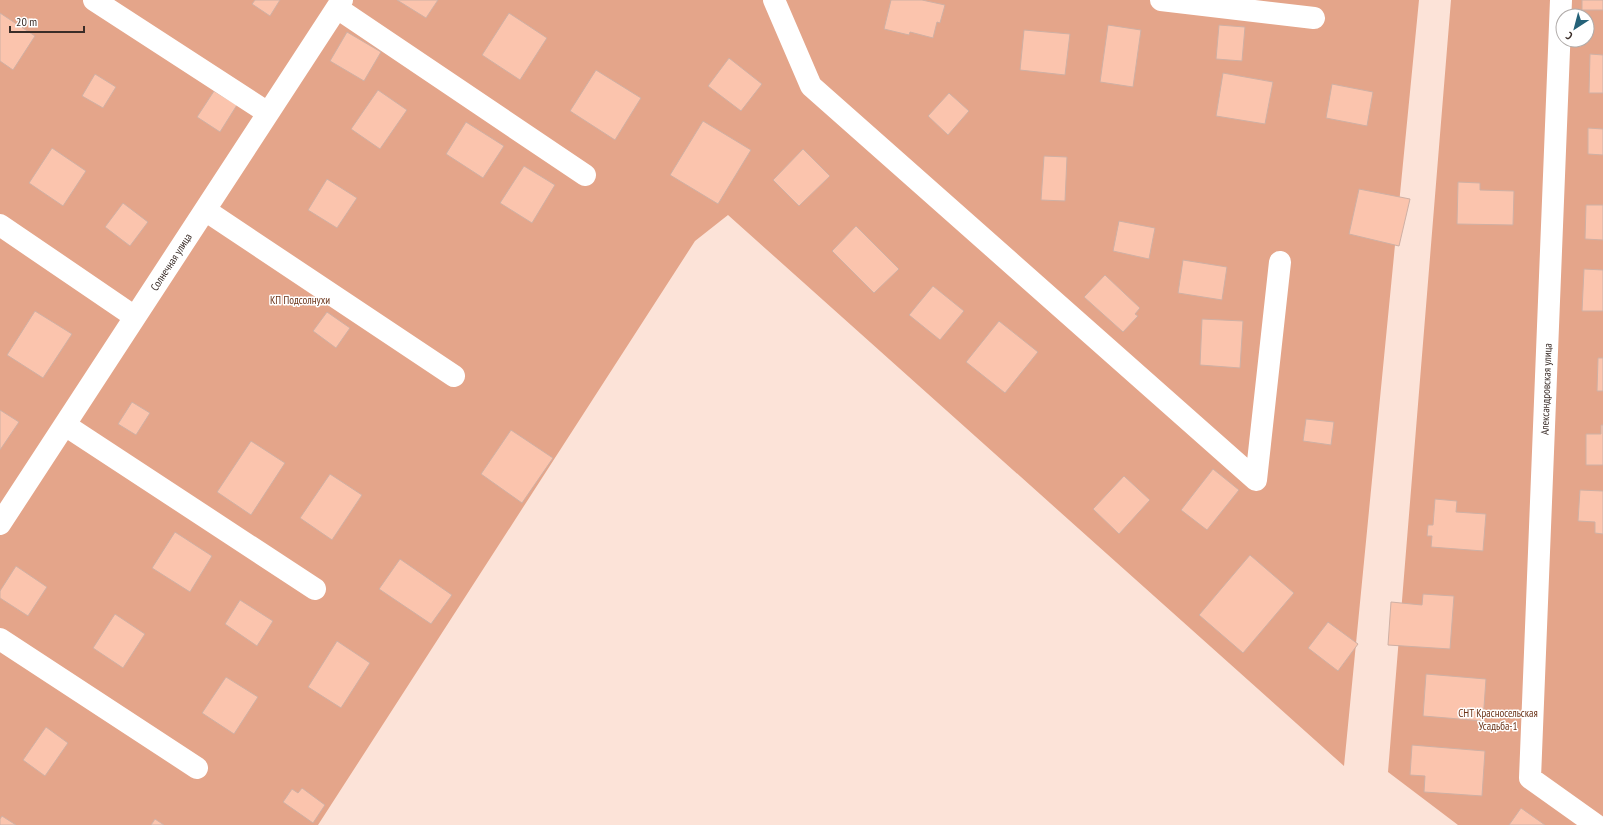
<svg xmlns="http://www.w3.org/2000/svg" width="1603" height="825" font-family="'PT Sans Narrow',sans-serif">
<rect width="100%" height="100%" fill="#fce3d8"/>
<path fill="#e4a58a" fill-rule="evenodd" d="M0,0H1419L1344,766L728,215L695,241L318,825H0Z
M1451,0H1603V825H1458L1388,772ZM1563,16H1587V40H1563Z"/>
<path fill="#fbc4ad" stroke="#cfb0a4" d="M255,0H280L270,16L252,4Z
M397,0H438L426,18Z
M891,0H922L945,5L940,23L937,22L933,38L910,32L909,35L884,29Z
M1582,0H1603V10H1582Z
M0,13L35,36L13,70L0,61Z
M509,13L547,38L520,80L482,55Z
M1108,25L1141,30L1133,87L1100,82Z
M1219,25L1245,27L1242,61L1216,59Z
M1024,30L1070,34L1065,75L1020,70Z
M347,32L381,52L364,81L330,61Z
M1590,54L1603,55V93H1589Z
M729,58L762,84L741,111L708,86Z
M596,70L641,98L615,140L570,111Z
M1223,73L1273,82L1265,124L1216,116Z
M95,74L116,87L103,108L82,96Z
M1332,84L1373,92L1367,126L1326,118Z
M378,90L407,110L380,149L351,129Z
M214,91L237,105L220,132L197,117Z
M949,93L969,111L948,135L928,116Z
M703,121L751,150L718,204L670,175Z
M466,122L504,146L483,178L446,154Z
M1588,128L1603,129V155L1588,154Z
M52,148L86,171L63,206L29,183Z
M803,149L830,176L799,206L773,180Z
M1044,156L1067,157L1065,201L1041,200Z
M524,166L555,185L532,223L500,203Z
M327,179L357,198L337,228L308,210Z
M1458,182L1480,183V190L1514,191L1513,225L1457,224Z
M1359,189L1410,199L1399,246L1349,234Z
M123,203L148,222L130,246L105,227Z
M1586,205H1603V240L1585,239Z
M1119,221L1155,228L1149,259L1113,251Z
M856,226L899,269L874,293L832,251Z
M1183,260L1227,267L1222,300L1178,293Z
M1584,269L1603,270V311H1582Z
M1105,275L1140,308L1135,314L1138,316L1123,332L1084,297Z
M933,286L964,311L940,340L909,315Z
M35,311L72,334L43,378L7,355Z
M327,312L350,328L336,348L313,331Z
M1202,319L1243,321L1240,368L1200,365Z
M999,321L1038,352L1005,393L966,362Z
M1598,358H1603V391H1597Z
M132,402L150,413L136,435L118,424Z
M0,410L19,422L0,450Z
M1306,419L1334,422L1331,445L1303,441Z
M1601,425H1603V465H1586V434H1601Z
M511,430L553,458L522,503L481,474Z
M251,441L285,463L251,515L217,492Z
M1213,469L1239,490L1207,530L1181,510Z
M330,474L362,495L332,540L300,518Z
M1124,476L1150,500L1119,534L1093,509Z
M1580,490L1603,491V534L1595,533V522L1578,521Z
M1435,499L1457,501L1456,512L1486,514L1483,551L1431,547L1432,536H1427L1428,525H1433Z
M175,532L212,556L190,592L152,568Z
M1250,555L1294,593L1243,653L1199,615Z
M400,559L452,595L431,624L379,589Z
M16,566L47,587L28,616L0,598V591Z
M1423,594L1454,596L1450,649L1388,645L1391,602L1422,605Z
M240,600L273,621L257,646L225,624Z
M115,614L145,634L123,668L93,648Z
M1328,622L1358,644L1338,671L1308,648Z
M337,641L370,663L341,708L308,687Z
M1426,674L1486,679L1483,721L1423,716Z
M226,677L258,697L234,734L202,713Z
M46,727L68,743L45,776L23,760Z
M1412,745L1485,751L1482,796L1424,792L1425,776L1410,775Z
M302,788L325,805L313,823L283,802L292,789L298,793Z
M1521,808L1545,825H1509Z
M2,816L16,825H0V819Z
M155,819L164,825H151Z"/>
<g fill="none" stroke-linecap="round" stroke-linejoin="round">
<path stroke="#fff" stroke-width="22" d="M94,0L268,113
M774,0L811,86L1256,480L1280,262
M1161,0L1314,18
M1561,0L1530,778L1596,825
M337,8L585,175
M205,210L454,376
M0,225L135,317
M65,425L315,589
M0,524L342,0
M0,639L197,768"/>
</g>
<g text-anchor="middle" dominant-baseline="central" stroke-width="3" stroke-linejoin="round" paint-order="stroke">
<g font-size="11" fill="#3a2d28" stroke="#fff">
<text transform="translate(171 262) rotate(-57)">Солнечная улица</text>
<text transform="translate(1546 389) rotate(-88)">Александровская улица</text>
</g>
<g font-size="11" fill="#6b3318" stroke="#fff">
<text x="300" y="300">КП Подсолнухи</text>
<text x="1498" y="713">СНТ Красносельская<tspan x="1498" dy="13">Усадьба-1</tspan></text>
</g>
</g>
<g transform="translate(1575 28) rotate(216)"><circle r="19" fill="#ffffff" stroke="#b0aba9"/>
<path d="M0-3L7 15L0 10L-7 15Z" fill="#256279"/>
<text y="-6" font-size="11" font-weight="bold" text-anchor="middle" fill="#3a2d28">С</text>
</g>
<path d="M10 26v6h74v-6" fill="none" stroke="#3a2d28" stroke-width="2"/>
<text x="16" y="26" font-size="12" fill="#3a2d28" stroke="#ffffff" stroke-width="3" paint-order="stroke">20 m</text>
</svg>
